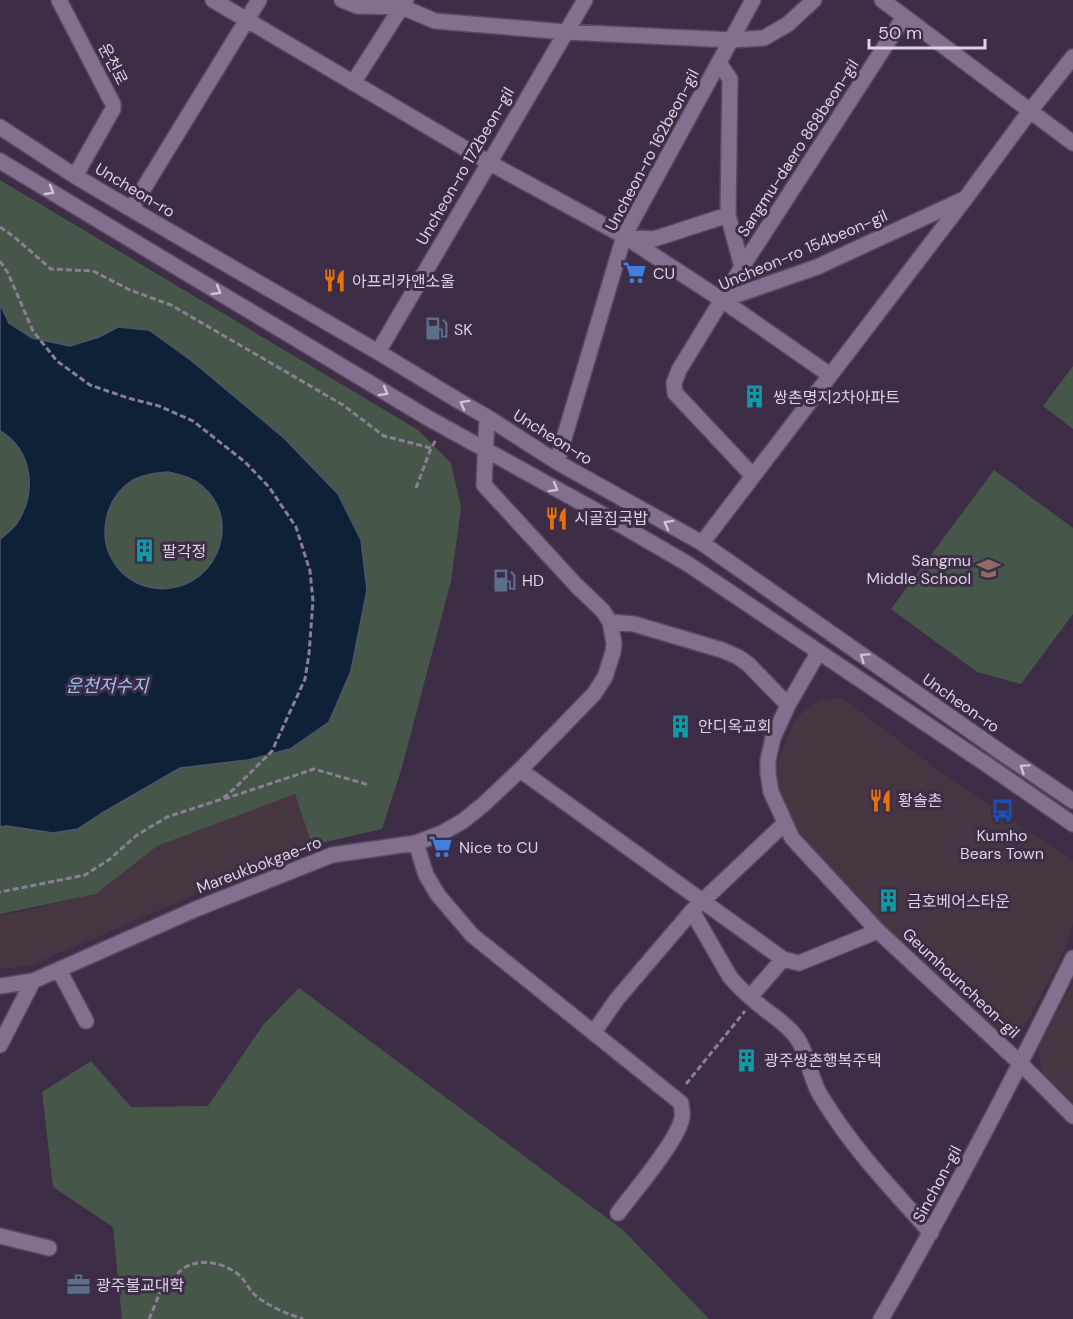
<svg xmlns="http://www.w3.org/2000/svg" width="1073" height="1319" font-family="'DM Sans','Noto Sans KR',sans-serif">
<rect width="100%" height="100%" fill="#3d2d47"/>
<path fill="#463642" d="M842,698L939,771L1073,861V924L1064,951L1019,1037L1002,1038L852,894L799,833L776,786L778,761L794,722L804,711L820,700Z
M295,794L312,845L31,965L0,969V914L5,915L96,894L159,844Z
M1073,982V1102L1043,1073L1038,1048Z"/>
<path fill="#465749" d="M0,180L418,430L451,463L461,508L451,581L402,767L382,829L312,845L295,794L157,846L96,894L0,914Z
M1073,366V429L1043,406Z
M994,470L1073,528V614L1021,684L977,672L891,609Z
M299,988L623,1230L709,1319H122L113,1227L53,1187L42,1092L91,1061L131,1107L208,1106L263,1025Z"/>
<path fill="#0f2137" stroke="#4c566b" stroke-width="1.5" fill-rule="evenodd" d="M0,304L9,323L32,338L70,346L99,337L118,327L149,330L192,361L284,438L338,494L361,540L367,590L351,671L329,722L290,749L248,760L180,768L104,812L78,829L53,833L7,826L0,827V539C6,534 13,529 17,523C37,492 33,451 0,431ZM168,472C180,475 192,477 202,486C246,523 212,596 154,588C137,586 121,575 113,561C97,534 106,497 133,480C144,474 156,473 168,472Z"/>
<g fill="none" stroke-linecap="round" stroke-linejoin="round">
<defs>
<path id="minor" d="M59,0L113,104V109L75,176
M213,0L488,162L624,236L722,300L830,375
M342,0L357,6L402,7L435,21L566,32L732,40L764,38L788,24L814,0
M882,0L1073,143
M719,63L730,79L728,215L742,267
M353,83L406,0
M0,127L75,176L131,209L378,352L459,401L487,417L557,462L702,543L1002,753L1073,801
M0,161L428,418L600,513L688,564L986,764L1073,824
M131,209L259,0
M627,237L654,239L728,215
M722,300L817,267L962,200
M378,352L585,0
M557,462L624,236L753,0
M753,476L675,393L674,383L679,370L742,267L904,17
M702,543L965,199L1030,111L1073,57
M610,622L634,624L722,650L738,657L748,664L788,705
M818,653L788,705L773,738L768,760V773L771,792L792,838L878,931L1021,1064L1073,1116
M520,770L783,959L799,963L878,931
M416,843L426,875L438,895L472,935L681,1103C681,1107 683,1113 682,1117C680,1138 633,1193 618,1213
M692,911L730,977C741,990 754,1001 767,1011C778,1019 789,1027 797,1038C806,1051 808,1067 814,1081C816,1088 820,1095 824,1101C854,1150 893,1190 931,1233
M59,970L86,1021
M0,986L33,981L196,909L332,855L416,843L442,833L463,821L484,804L520,770L594,694L605,677L613,652L614,643L610,622L603,611L576,585L484,485L487,417
M750,997L783,959
M594,1032L617,999L692,911L785,823
M0,1045L33,981
M0,1236L49,1248
M881,1319C950,1201 1013,1080 1073,958"/>
</defs>
<use href="#minor" stroke="#58495f" stroke-width="18"/>
<path stroke="#8b7f94" stroke-width="3" stroke-dasharray="6 3" stroke-linecap="butt" d="M0,227L13,236L51,269L93,271L130,290L171,305L343,405L384,436L431,448
M0,261L8,273L33,331L57,361L90,385L128,398L159,406L193,421L245,462L269,487L296,527L310,571L313,601L309,654L305,679L272,751L234,789L222,799L167,817L137,835L110,859L85,875L0,892
M416,488L431,448L436,440
M224,799L314,769L369,785
M686,1084L745,1011
M149,1319C153,1311 156,1301 160,1293C165,1285 181,1268 190,1265C206,1259 226,1264 239,1275C245,1280 248,1288 253,1293C263,1304 289,1315 303,1319"/>
<use href="#minor" stroke="#82708e" stroke-width="15"/>
</g>
<defs><path id="oneway-chevron" d="M-2-3.5L2.5 0L-2 3.5" fill="none" stroke-width="1.6" stroke-linecap="round" stroke-linejoin="round" transform="scale(1.5)"/></defs>
<g stroke="#cec4d6">
<use href="#oneway-chevron" transform="translate(50 191) rotate(31)"/>
<use href="#oneway-chevron" transform="translate(217 291) rotate(31)"/>
<use href="#oneway-chevron" transform="translate(384 392) rotate(31)"/>
<use href="#oneway-chevron" transform="translate(464 404) rotate(-151)"/>
<use href="#oneway-chevron" transform="translate(554 488) rotate(29)"/>
<use href="#oneway-chevron" transform="translate(668 524) rotate(-151)"/>
<use href="#oneway-chevron" transform="translate(864 657) rotate(-145)"/>
<use href="#oneway-chevron" transform="translate(1024 768) rotate(-146)"/>
</g>
<defs>
<symbol id="supermarket-bare" viewBox="-9 -9 18 18"><path d="M-6-5.5h2.5l.6 2H6L4.5 2H-2.5L-4.4-4H-6ZM-1.5 3.2a1.3 1.3 0 1 0 .1 0ZM3 3.2a1.3 1.3 0 1 0 .1 0Z" fill="#3f7fe0" stroke="#3d2d47" stroke-width="2.5" paint-order="stroke"/></symbol>
<symbol id="restaurant-bare" viewBox="-9 -9 18 18"><path d="M-5-6h1v4h1v-4h1v4h1v-4h1v5L-1.5 .5V6h-2V.5L-5-1ZM5-6V6H3V1.5H1.5Q1.5-4 5-6Z" fill="#e8710a" stroke="#3d2d47" stroke-width="2.5" paint-order="stroke"/></symbol>
<symbol id="fuel-bare" viewBox="-9 -9 18 18"><path d="M-5.5-6h7V0h2V4h1.3V-2.5L3-4.5l.8-.8L6-3V5H2.5V1h-1V6h-7ZM-4.2-4.7v3.2H.2V-4.7Z" fill="#5c6f8a" stroke="#3d2d47" stroke-width="2.5" paint-order="stroke"/></symbol>
<symbol id="building-bare" viewBox="-9 -9 18 18"><path d="M-4-6H4V6H1V3H-1V6H-4ZM-2.5-4.3h1.7v1.8h-1.7ZM.8-4.3h1.7v1.8H.8ZM-2.5-1h1.7V.8h-1.7ZM.8-1h1.7V.8H.8Z" fill="#0f9aa8" stroke="#3d2d47" stroke-width="2.5" paint-order="stroke"/></symbol>
<symbol id="school-bare" viewBox="-9 -9 18 18"><path d="M0-5L7-2L0 1L-7-2ZM-4 1L0 2.5L4 1V4Q0 6-4 4Z" fill="#8d6e63" stroke="#3d2d47" stroke-width="2.5" paint-order="stroke"/></symbol>
<symbol id="bus-bare" viewBox="-9 -9 18 18"><path d="M-5-6H5V4H4V6H2V4H-2V6H-4V4H-5ZM-3.5-4V0h7V-4ZM-3.5 1.2v1.5H-2V1.2ZM2 1.2v1.5H3.5V1.2Z" fill="#1a4fb4" stroke="#3d2d47" stroke-width="2.5" paint-order="stroke"/></symbol>
<symbol id="office-bare" viewBox="-9 -9 18 18"><path d="M-6-3h4V-5.5h4V-3h4V5H-6ZM-1-4.5V-3h2v-1.5ZM-6 0V1H6V0Z" fill="#5c6f8a" stroke="#3d2d47" stroke-width="2.5" paint-order="stroke"/></symbol>
</defs>
<g fill-rule="evenodd">
<use href="#supermarket-bare" x="618" y="256" width="33" height="33"/>
<use href="#restaurant-bare" x="318" y="264" width="33" height="33"/>
<use href="#fuel-bare" x="420" y="312" width="33" height="33"/>
<use href="#building-bare" x="738" y="380" width="33" height="33"/>
<use href="#restaurant-bare" x="540" y="502" width="33" height="33"/>
<use href="#building-bare" x="128" y="534" width="33" height="33"/>
<use href="#school-bare" x="972" y="552" width="33" height="33"/>
<use href="#fuel-bare" x="488" y="564" width="33" height="33"/>
<use href="#building-bare" x="664" y="710" width="33" height="33"/>
<use href="#restaurant-bare" x="864" y="784" width="33" height="33"/>
<use href="#bus-bare" x="986" y="794" width="33" height="33"/>
<use href="#supermarket-bare" x="424" y="830" width="33" height="33"/>
<use href="#building-bare" x="872" y="884" width="33" height="33"/>
<use href="#building-bare" x="730" y="1044" width="33" height="33"/>
<use href="#office-bare" x="62" y="1268" width="33" height="33"/>
</g>
<g text-anchor="middle" dominant-baseline="central" stroke-width="6" stroke-linejoin="round" paint-order="stroke">
<g font-size="16" fill="#dcd3e3" stroke="#3d2d47">
<text transform="translate(113 64) rotate(63)">운천로</text>
<text transform="translate(798 148) rotate(-57)">Sangmu-daero 868beon-gil</text>
<text transform="translate(652 150) rotate(-62)">Uncheon-ro 162beon-gil</text>
<text transform="translate(465 166) rotate(-60)">Uncheon-ro 172beon-gil</text>
<text transform="translate(135 190) rotate(31)">Uncheon-ro</text>
<text transform="translate(803 250) rotate(-23)">Uncheon-ro 154beon-gil</text>
<text transform="translate(553 437) rotate(32)">Uncheon-ro</text>
<text transform="translate(961 703) rotate(35)">Uncheon-ro</text>
<text transform="translate(259 865) rotate(-21)">Mareukbokgae-ro</text>
<text transform="translate(961 983) rotate(43)">Geumhouncheon-gil</text>
<text transform="translate(937 1184) rotate(-62)">Sinchon-gil</text>
</g>
<g font-size="16" fill="#dcd3e3" stroke="#3d2d47" text-anchor="start">
<text x="653" y="273">CU</text>
<text x="352" y="281">아프리카앤소울</text>
<text x="454" y="329">SK</text>
<text x="773" y="397">쌍촌명지2차아파트</text>
<text x="574" y="518">시골집국밥</text>
<text x="162" y="551">팔각정</text>
<text x="971" y="560" text-anchor="end">Sangmu<tspan x="971" dy="18">Middle School</tspan></text>
<text x="522" y="580">HD</text>
<text x="698" y="726">안디옥교회</text>
<text x="898" y="800">황솔촌</text>
<text x="1002" y="835" text-anchor="middle">Kumho<tspan x="1002" dy="18">Bears Town</tspan></text>
<text x="459" y="847">Nice to CU</text>
<text x="907" y="901">금호베어스타운</text>
<text x="764" y="1060">광주쌍촌행복주택</text>
<text x="96" y="1285">광주불교대학</text>
</g>
<g font-size="18" font-style="italic" fill="#9bc1f0" stroke="#3d2d47">
<text x="107" y="686">운천저수지</text>
</g>
</g>
<path d="M869 39v9h116v-9" fill="none" stroke="#dcd3e3" stroke-width="3"/>
<text x="878" y="39" font-size="18" fill="#dcd3e3" stroke="#3d2d47" stroke-width="4.5" paint-order="stroke">50 m</text>
</svg>
